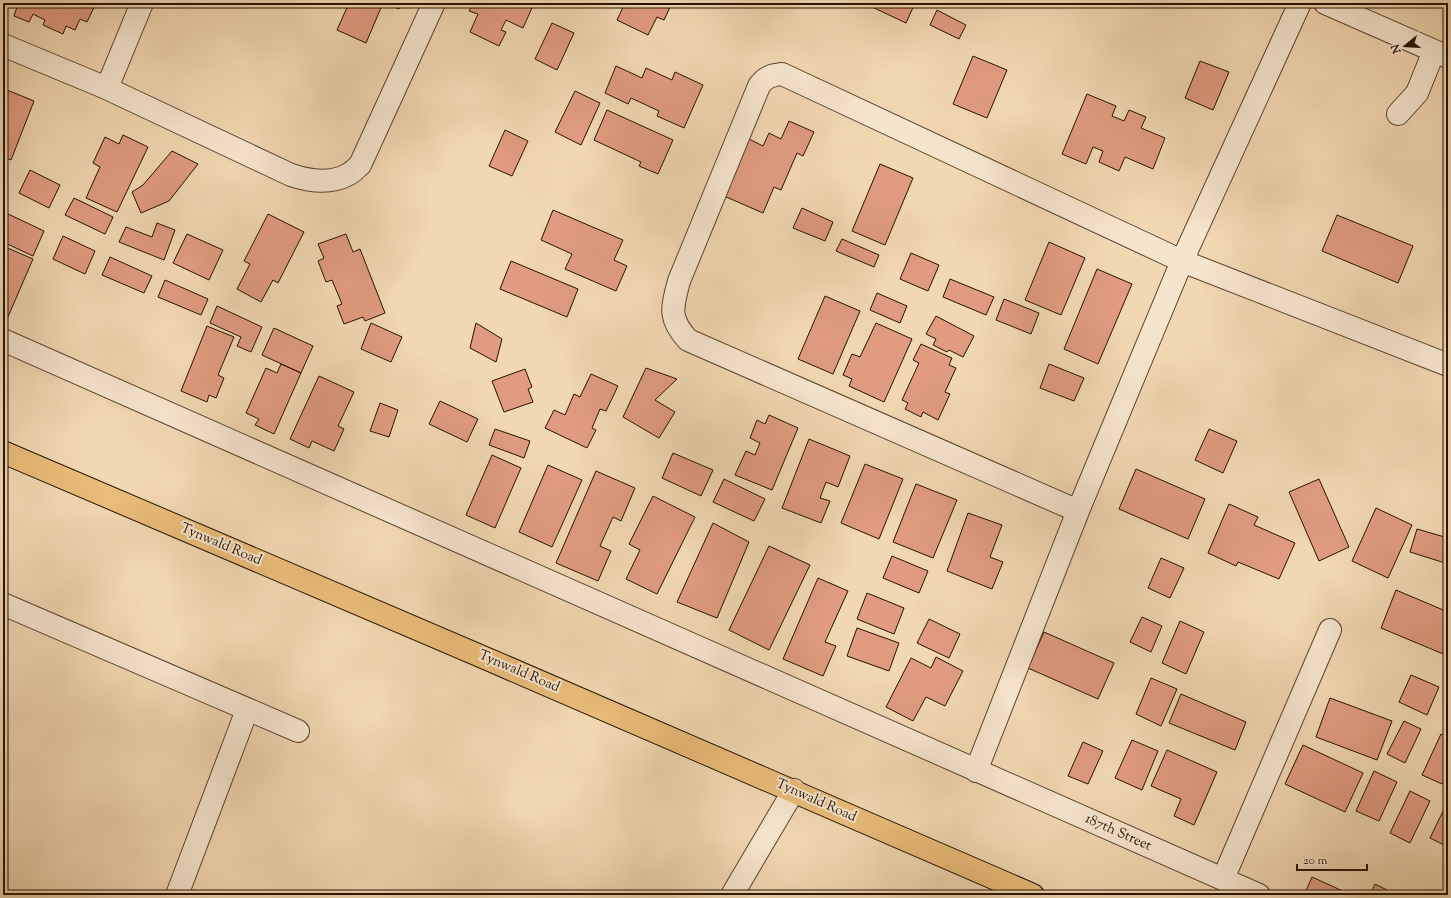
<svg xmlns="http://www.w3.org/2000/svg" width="1451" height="898" font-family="'Sorts Mill Goudy',serif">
<rect width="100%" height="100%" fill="#f1d7b2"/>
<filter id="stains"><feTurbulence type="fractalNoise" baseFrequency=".005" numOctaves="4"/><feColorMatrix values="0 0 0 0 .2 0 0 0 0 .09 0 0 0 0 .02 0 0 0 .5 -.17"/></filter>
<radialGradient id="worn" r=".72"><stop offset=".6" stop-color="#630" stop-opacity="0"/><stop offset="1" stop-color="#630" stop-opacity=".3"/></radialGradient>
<path fill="#e09b80" stroke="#261200" d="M16,3H96L87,22L80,19L75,30L66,26L63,34L43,25L45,20L33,14L29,22L14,16L18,4Z
M349,3H383L366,43L337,30Z
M385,3H401L399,9Z
M473,3H521L532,8L523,28L506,20L501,30L506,32L499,46L470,32L478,14L469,11Z
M625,3H672L664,20L657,17L648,35L617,20Z
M874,3H915L906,23L872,7Z
M937,10L966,25L959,39L930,25Z
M552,23L574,33L557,70L535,59Z
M973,56L1007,70L987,118L953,104Z
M1200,61L1229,72L1213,110L1185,98Z
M616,66L642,78L646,68L672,80L675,72L703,85L684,128L657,116L659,111L631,98L628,104L605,93Z
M7,90L34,101L11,160L3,157V99Z
M575,91L600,103L581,145L555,132Z
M1087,94L1116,106L1112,116L1124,121L1129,110L1146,117L1141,128L1165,138L1153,169L1125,157L1119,171L1099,162L1103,151L1093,147L1086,164L1062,154Z
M607,110L673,140L658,174L639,166L641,162L594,140Z
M789,121L814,132L803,156L797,153L781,190L774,187L763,213L724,196L749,139L763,146L769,133L781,139Z
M505,130L528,141L512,176L489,166Z
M123,135L148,147L117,212L86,198L100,167L93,163L105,137L119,144Z
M172,151L198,164L169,201L141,213L132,192L143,185Z
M880,164L913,178L885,245L852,231Z
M30,170L60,185L49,208L19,193Z
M74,198L113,217L105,234L65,215Z
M802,208L833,222L825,241L793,228Z
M553,210L623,240L614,260L627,266L616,291L565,269L572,254L541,240Z
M6,213L44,231L33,256L3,242V219Z
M268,214L304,232L278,283L273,280L261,302L237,289L250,264L244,261Z
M1337,215L1413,246L1398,283L1322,251Z
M157,223L175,230L164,260L119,242L126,227L152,237Z
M187,234L223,250L209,280L173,263Z
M346,234L353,252L360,249L385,313L365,321L363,317L344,324L337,306L342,304L332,280L326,282L318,261L324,258L318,244Z
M63,236L95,251L85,274L53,259Z
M842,239L879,255L874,267L836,251Z
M1049,242L1085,258L1061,315L1025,300Z
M3,246L33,259L4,326H3Z
M911,253L939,265L928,291L900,279Z
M110,257L152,276L144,293L102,275Z
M511,261L578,289L567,317L500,289Z
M1097,269L1132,284L1098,364L1064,349Z
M950,279L994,297L986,315L943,297Z
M165,280L208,299L201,315L158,297Z
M877,293L907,306L900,323L870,310Z
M825,296L860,311L833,374L798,359Z
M1004,299L1039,313L1031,334L996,320Z
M217,306L262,327L251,352L237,346L241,337L210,323Z
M936,316L974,336L963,357L949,350L947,352L933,345L936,339L926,334Z
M371,323L402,337L391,362L361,349Z
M476,323L502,339L496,362L470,348Z
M876,323L912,339L884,402L849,386L852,379L843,375L852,354L860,357Z
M207,326L234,337L218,375L224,378L216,398L209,395L207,402L181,391Z
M274,328L313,346L301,373L262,355Z
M921,344L952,358L949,365L956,368L945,392L950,394L938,420L923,412L921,417L905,409L908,403L902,400L919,363L913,360Z
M281,364L301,373L274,434L255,425L259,419L246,413L266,368L277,373Z
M1049,364L1084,378L1074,401L1040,388Z
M646,368L677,379L655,400L675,412L659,438L623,417Z
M525,369L532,387L528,389L533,402L504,412L492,381Z
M591,374L618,386L606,411L600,409L592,428L596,430L587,448L545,428L554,410L565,415L574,394L580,397Z
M319,376L354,392L338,426L344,429L334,451L312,441L309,448L290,439Z
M440,401L478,419L467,442L429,424Z
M380,403L398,410L389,437L370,431Z
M769,415L798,428L772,490L735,475L746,451L755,455L760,443L750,438L757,420L765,424Z
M495,429L530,441L524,458L489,445Z
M1209,429L1237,441L1223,473L1195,460Z
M809,439L850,456L838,487L826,482L820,498L830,501L821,523L782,508Z
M673,453L713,470L701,496L662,478Z
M492,455L521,468L495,528L466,515Z
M865,464L903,479L879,539L841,523Z
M548,465L582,480L552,547L519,532Z
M1136,469L1205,499L1188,539L1119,509Z
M596,471L635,488L621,521L613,517L600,546L611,551L598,581L556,563Z
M724,479L765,499L754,521L713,502Z
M1319,479L1349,547L1319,561L1289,492Z
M916,484L957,500L933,558L893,542Z
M653,496L695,517L657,594L626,579L640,550L629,544Z
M1229,504L1258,517L1254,525L1295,543L1279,579L1238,562L1236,566L1208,553Z
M1376,508L1412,525L1388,578L1352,561Z
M968,513L1002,525L990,557L1003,562L992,589L947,571Z
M713,523L749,542L717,618L677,602Z
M1417,529L1448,538V552L1445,563L1410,552Z
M769,546L810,565L769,650L729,630Z
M892,556L928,571L919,593L883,578Z
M1161,558L1184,568L1170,598L1148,588Z
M818,578L848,591L825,642L836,646L823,676L783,659Z
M1396,590L1448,612V656L1381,628Z
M867,593L904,608L894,634L857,619Z
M1142,617L1162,626L1151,652L1130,642Z
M929,619L960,634L949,658L917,643Z
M1180,621L1204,632L1186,674L1162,663Z
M857,628L899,643L889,671L847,656Z
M1044,632L1114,663L1098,699L1028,668Z
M936,657L963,671L945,706L926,697L913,721L886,707L911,658L931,668Z
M1411,675L1439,687L1427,715L1399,702Z
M1151,678L1177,689L1161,726L1136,714Z
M1181,694L1246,722L1235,750L1169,723Z
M1330,698L1392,721L1377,760L1316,737Z
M1404,721L1421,729L1405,763L1387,754Z
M1441,734L1448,737V770L1442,784L1422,775Z
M1132,740L1158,751L1142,790L1115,778Z
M1083,742L1103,751L1088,784L1068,776Z
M1303,745L1363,773L1345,812L1285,784Z
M1167,750L1217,772L1194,825L1174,816L1181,799L1151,786Z
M1374,771L1397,782L1379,821L1356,811Z
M1410,791L1430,801L1410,843L1390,833Z
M1445,807L1448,809V847L1430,838Z
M1312,877L1345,892L1344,895H1311L1305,893Z
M1375,884L1397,895H1370Z"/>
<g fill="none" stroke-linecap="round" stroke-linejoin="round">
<defs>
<path id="minor" d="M1325,3L1448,57
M3,45L104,87L291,175C309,181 330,184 347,175C352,173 356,168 360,165L434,3
M104,87L109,83L142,3
M1398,114L1417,93L1434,51
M3,340L1259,895
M1078,511L688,340C668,318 672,308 679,281L759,86C765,77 772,75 782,74L1182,261L1448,365
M3,604L298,731
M976,771L1078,511L1182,261L1300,3
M1223,879L1330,630
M177,895L247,710
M732,895L794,790"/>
<path id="major" d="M3,452L485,658L1033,895"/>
</defs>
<use href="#minor" stroke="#59432c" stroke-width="24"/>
<use href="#major" stroke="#261200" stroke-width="24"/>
<use href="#minor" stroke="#f6e5cd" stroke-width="22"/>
<use href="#major" stroke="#e8bc79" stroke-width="22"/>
</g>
<g text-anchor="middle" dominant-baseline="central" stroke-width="4" stroke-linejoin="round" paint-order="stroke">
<g font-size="14" fill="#261200" stroke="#f6e5cd">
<text transform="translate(221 545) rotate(23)">Tynwald Road</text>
<text transform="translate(519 672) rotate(23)">Tynwald Road</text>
<text transform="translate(816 801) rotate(24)">Tynwald Road</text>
<text transform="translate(1118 833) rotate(24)">187th Street</text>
</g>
</g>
<rect width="1451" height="898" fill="none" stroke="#f1d7b2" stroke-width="16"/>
<rect x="4" y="4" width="1443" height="890" fill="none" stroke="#261200" stroke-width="2"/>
<rect x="8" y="8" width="1435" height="882" fill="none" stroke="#261200"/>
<g transform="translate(1405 46) rotate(252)" stroke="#f6e5cd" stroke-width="3" paint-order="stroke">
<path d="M0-3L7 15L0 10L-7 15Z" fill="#261200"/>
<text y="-6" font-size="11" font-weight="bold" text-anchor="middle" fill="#261200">N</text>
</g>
<path d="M1297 864v6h70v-6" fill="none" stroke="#261200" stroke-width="2"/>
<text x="1303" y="864" font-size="12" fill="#261200" stroke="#f6e5cd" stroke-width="3" paint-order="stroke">20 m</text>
<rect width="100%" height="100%" filter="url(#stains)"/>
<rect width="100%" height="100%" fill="url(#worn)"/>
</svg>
